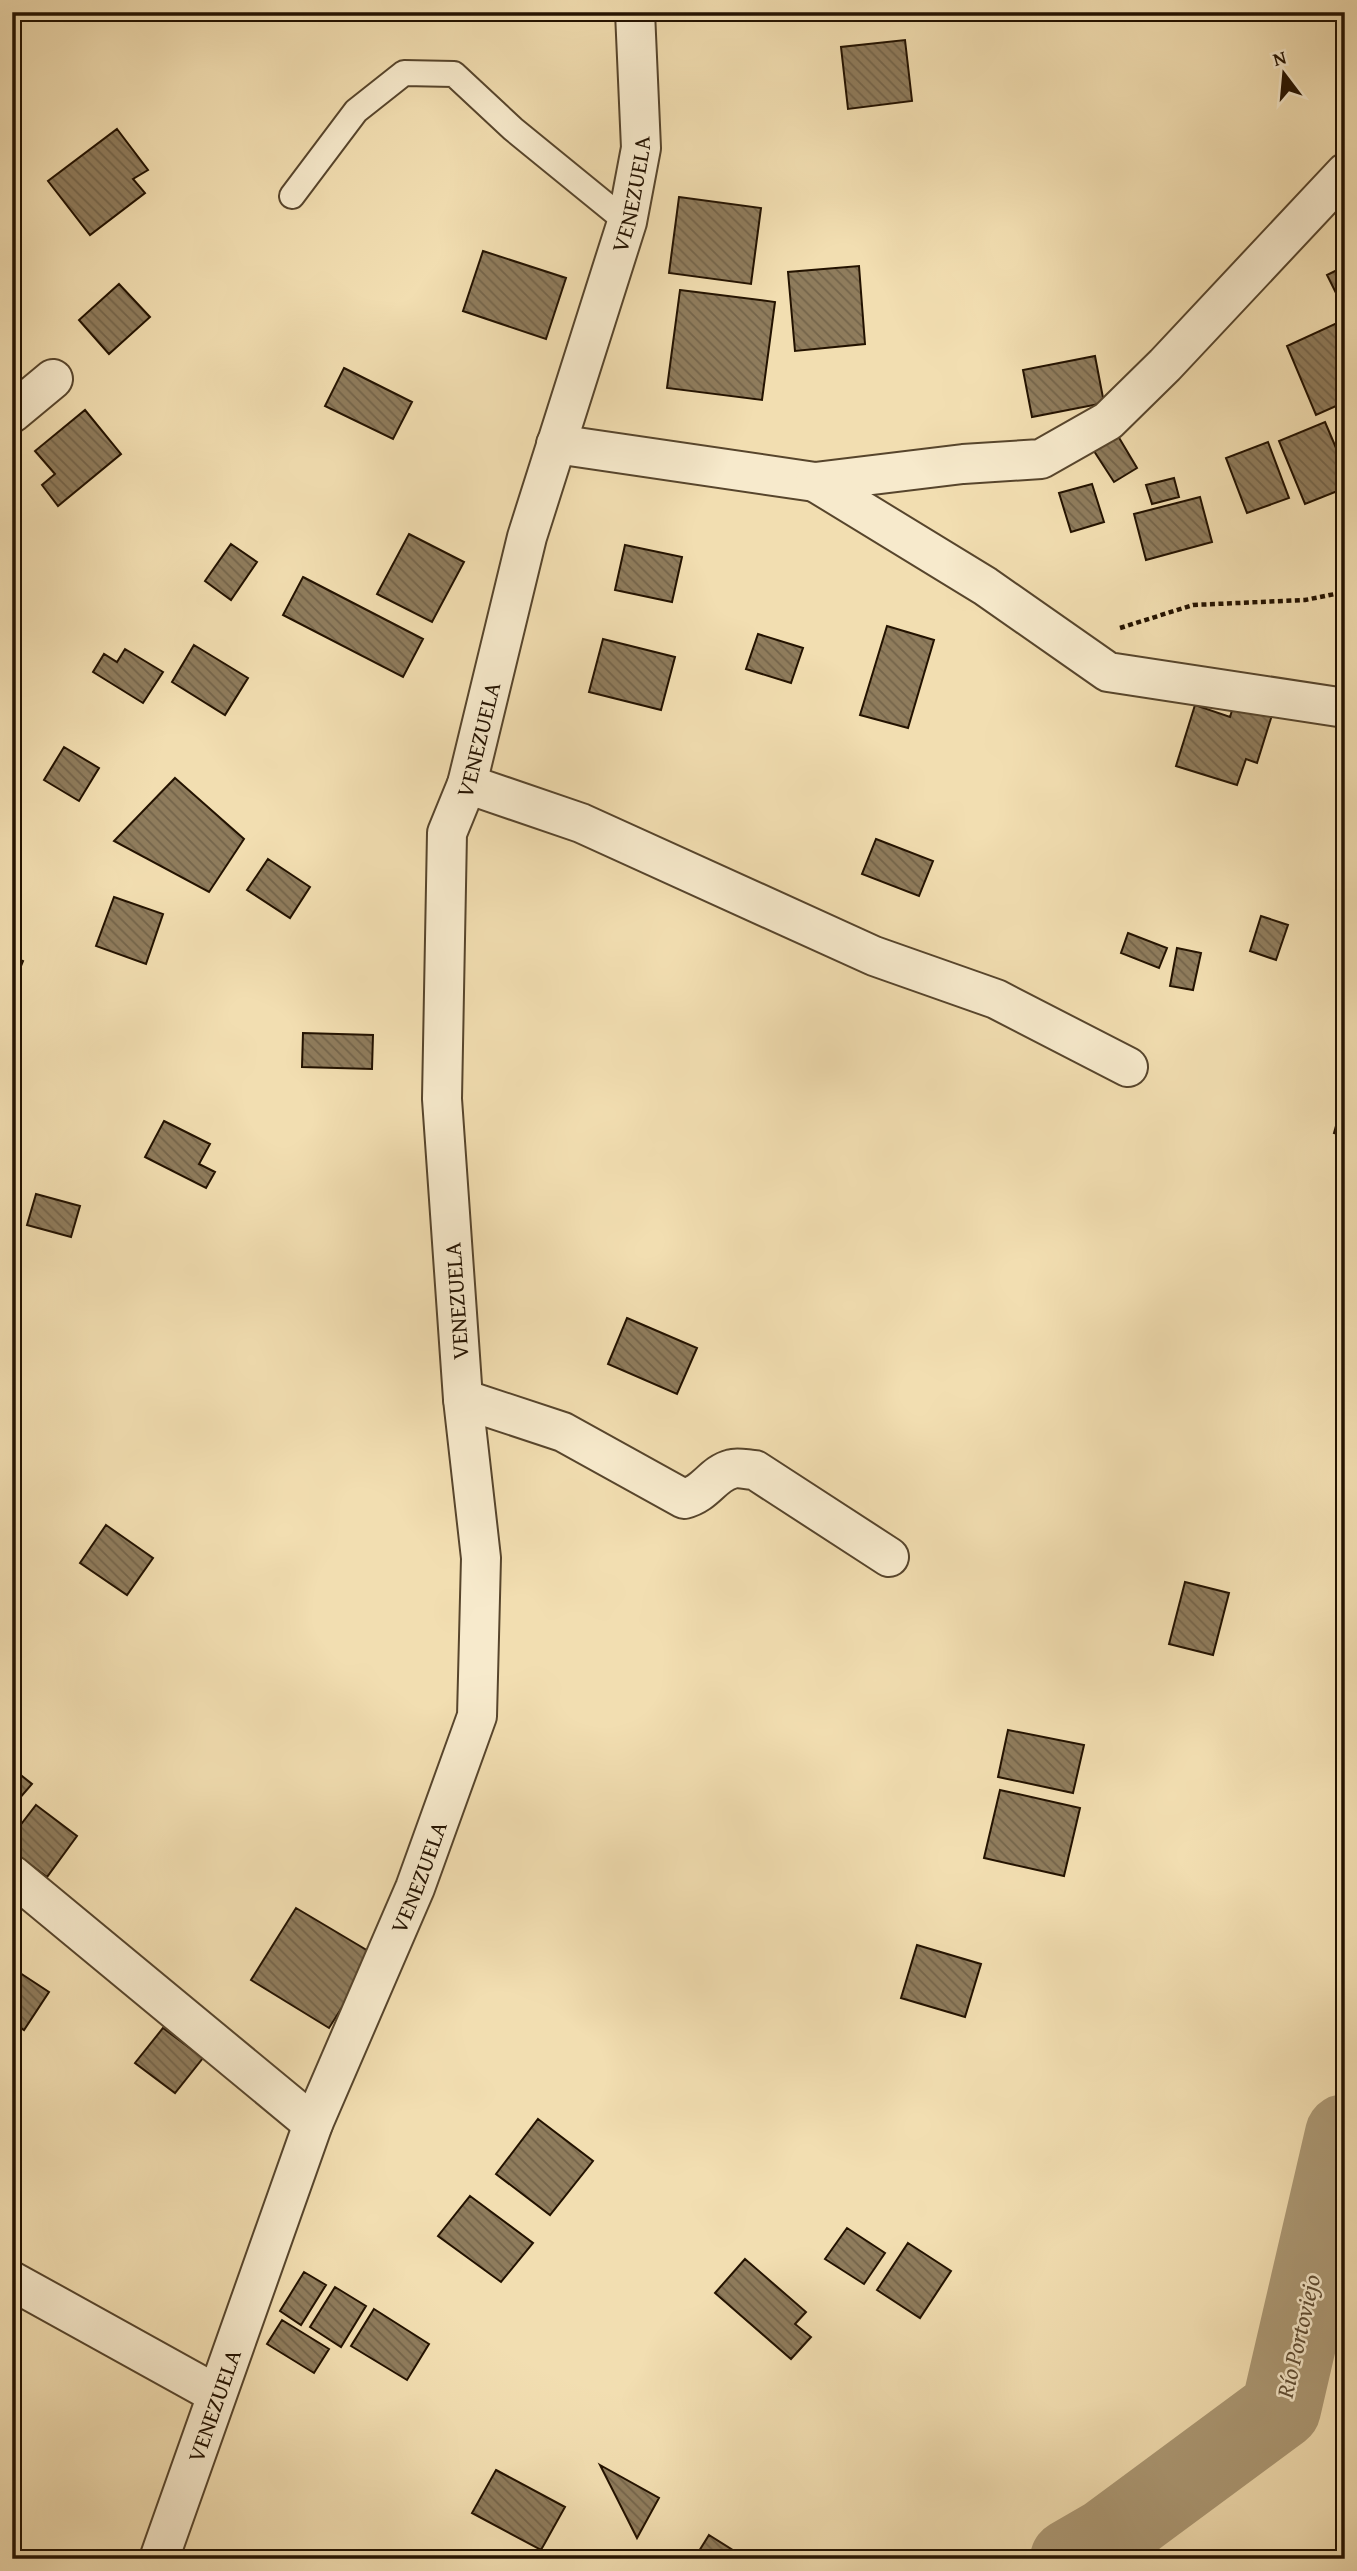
<svg xmlns="http://www.w3.org/2000/svg" width="1357" height="2571" font-family="'Gentium Book Plus',serif">
<defs>
<pattern id="building-back-hatch" width="6" height="6" patternUnits="userSpaceOnUse" patternTransform="scale(1.75)"><rect width="6" height="6" fill="#8f7c5c"/><path d="M-1 5l2 2M0 0l6 6M5-1l2 2" fill="none" stroke="#74644a"/></pattern>
</defs>
<rect width="100%" height="100%" fill="#f2deb1"/>
<filter id="stains"><feTurbulence type="fractalNoise" baseFrequency=".00286" numOctaves="4"/><feColorMatrix values="0 0 0 0 .2 0 0 0 0 .09 0 0 0 0 .02 0 0 0 .5 -.17"/></filter>
<radialGradient id="worn" r=".72"><stop offset=".6" stop-color="#630" stop-opacity="0"/><stop offset="1" stop-color="#630" stop-opacity=".3"/></radialGradient>
<g fill="none" stroke-linecap="round" stroke-linejoin="round">
<path stroke="#ac9975" stroke-width="80" d="M1070,2559L1108,2537L1281,2409L1345,2134"/>
</g>
<path fill="url(#building-back-hatch)" stroke="#231200" stroke-width="2" d="M905,40L912,101L848,109L841,47Z
M117,129L148,170L133,179L145,193L90,235L48,181Z
M679,197L761,208L751,284L669,273Z
M483,251L566,278L546,339L463,311Z
M859,266L865,344L795,351L788,272Z
M1345,266V311L1327,275Z
M119,284L150,317L109,354L79,320Z
M680,290L775,302L762,400L667,388Z
M1337,323L1345,340V402L1316,415L1287,346Z
M1095,356L1104,403L1032,417L1023,370Z
M344,368L412,402L393,439L325,406Z
M85,410L121,454L58,506L42,485L55,474L35,451Z
M1325,422L1345,469V488L1305,504L1279,441Z
M1118,436L1137,468L1114,482L1094,451Z
M1268,442L1289,498L1247,513L1226,458Z
M1174,478L1179,497L1152,504L1146,485Z
M1092,484L1104,522L1071,532L1059,493Z
M1200,497L1212,542L1146,560L1134,514Z
M409,534L464,562L432,622L377,594Z
M231,544L257,562L231,600L205,581Z
M625,545L682,557L672,602L615,590Z
M303,577L423,639L403,677L283,615Z
M887,626L934,640L908,728L860,715Z
M758,634L803,648L791,683L746,669Z
M603,639L675,657L661,710L589,692Z
M194,645L248,678L225,715L172,682Z
M125,649L163,672L143,703L93,672L104,654L117,662Z
M1234,704L1272,715L1257,763L1246,759L1237,785L1176,766L1195,705L1230,717Z
M64,747L99,768L79,801L44,780Z
M175,778L244,839L209,892L114,841Z
M876,839L933,861L919,896L862,874Z
M268,859L310,887L290,918L247,890Z
M12,863L19,867L12,879Z
M114,897L163,914L146,964L96,946Z
M1261,916L1288,925L1276,960L1250,951Z
M1128,933L1167,948L1159,968L1121,953Z
M1177,948L1201,953L1193,990L1170,986Z
M12,957L23,961L12,988Z
M303,1033L373,1035L372,1069L302,1067Z
M1343,1101L1345,1102V1136L1334,1133Z
M164,1121L210,1144L199,1164L215,1172L206,1188L145,1157Z
M36,1194L80,1206L71,1237L27,1225Z
M627,1318L697,1348L677,1394L608,1364Z
M106,1525L153,1558L127,1595L80,1563Z
M1185,1582L1229,1593L1213,1655L1169,1644Z
M1008,1730L1084,1745L1073,1793L998,1777Z
M12,1768L32,1784L12,1807Z
M1000,1790L1080,1808L1064,1876L984,1858Z
M36,1805L77,1836L47,1877L12,1851V1836Z
M296,1908L375,1955L329,2028L251,1980Z
M917,1945L981,1964L965,2017L901,1998Z
M14,1969L49,1992L24,2030L12,2022Z
M163,2028L203,2058L175,2093L135,2063Z
M538,2119L593,2161L550,2215L496,2174Z
M470,2196L533,2243L501,2282L438,2236Z
M847,2228L885,2253L864,2284L825,2259Z
M908,2243L951,2271L920,2318L877,2290Z
M745,2259L806,2312L795,2324L811,2337L791,2359L715,2293Z
M304,2272L326,2285L301,2325L280,2311Z
M335,2287L366,2306L341,2347L310,2327Z
M374,2309L429,2344L407,2380L351,2346Z
M282,2320L329,2349L314,2373L267,2344Z
M600,2465L659,2498L637,2538Z
M496,2470L565,2507L541,2550L472,2513Z
M709,2535L747,2559H694Z"/>
<g fill="none" stroke-linecap="round" stroke-linejoin="round">
<defs>
<path id="lane" d="M292,196L356,111L404,73L454,74L513,129L627,222"/>
<g id="street">
<path d="M12,413L53,379"/>
<path d="M556,444L815,482L963,464L1041,459L1108,421L1165,365L1345,173"/>
<path d="M815,482L985,586L1108,672L1345,708"/>
<path d="M467,784L581,823L874,956L996,999L1128,1067"/>
<path d="M463,1399L563,1432L684,1499C707,1493 712,1474 732,1469C738,1467 748,1470 755,1470L889,1557"/>
<path d="M12,1875L313,2124"/>
<path d="M12,2281L216,2394"/>
<path id="s1" d="M159,2559L313,2124L415,1888L477,1716L481,1558L463,1399L442,1099L447,833L467,784L527,537L627,222L641,148L635,12"/>
</g>
</defs>
<use href="#lane" stroke="#57452c" stroke-width="28"/>
<use href="#street" stroke="#57452c" stroke-width="42"/>
<path stroke="#231200" stroke-width="4.5" stroke-dasharray="5 3.5" stroke-linecap="butt" d="M1120,628L1193,605L1305,600L1345,592"/>
<use href="#lane" stroke="#f7eacc" stroke-width="24"/>
<use href="#street" stroke="#f7eacc" stroke-width="38"/>
</g>
<g text-anchor="middle" dominant-baseline="central" stroke-width="5" stroke-linejoin="round" paint-order="stroke">
<g font-size="23" fill="#231200" stroke="#f7eacc">
<text stroke="none"><textPath href="#s1" startOffset="2452">VENEZUELA</textPath></text>
<text stroke="none"><textPath href="#s1" startOffset="1885">VENEZUELA</textPath></text>
<text transform="translate(456 1301) rotate(-94)">VENEZUELA</text>
<text stroke="none"><textPath href="#s1" startOffset="730">VENEZUELA</textPath></text>
<text stroke="none"><textPath href="#s1" startOffset="163">VENEZUELA</textPath></text>
</g>
<g font-size="24" font-style="italic" fill="#614f35" stroke="#f7eacc">
<text transform="translate(1298 2336) rotate(-77)">Río Portoviejo</text>
</g>
</g>
<rect width="1357" height="2571" fill="none" stroke="#f2deb1" stroke-width="42"/>
<rect x="14" y="14" width="1329" height="2543" fill="none" stroke="#231200" stroke-width="3.5"/>
<rect x="21" y="21" width="1315" height="2529" fill="none" stroke="#231200" stroke-width="2"/>
<g transform="translate(1284 74) rotate(344)" stroke="#f7eacc" stroke-width="5" paint-order="stroke">
<path d="M0-5L12 26L0 18L-12 26Z" fill="#231200"/>
<text y="-10" font-size="19" font-weight="bold" text-anchor="middle" fill="#231200">N</text>
</g>
<rect width="100%" height="100%" filter="url(#stains)"/>
<rect width="100%" height="100%" fill="url(#worn)"/>
</svg>
